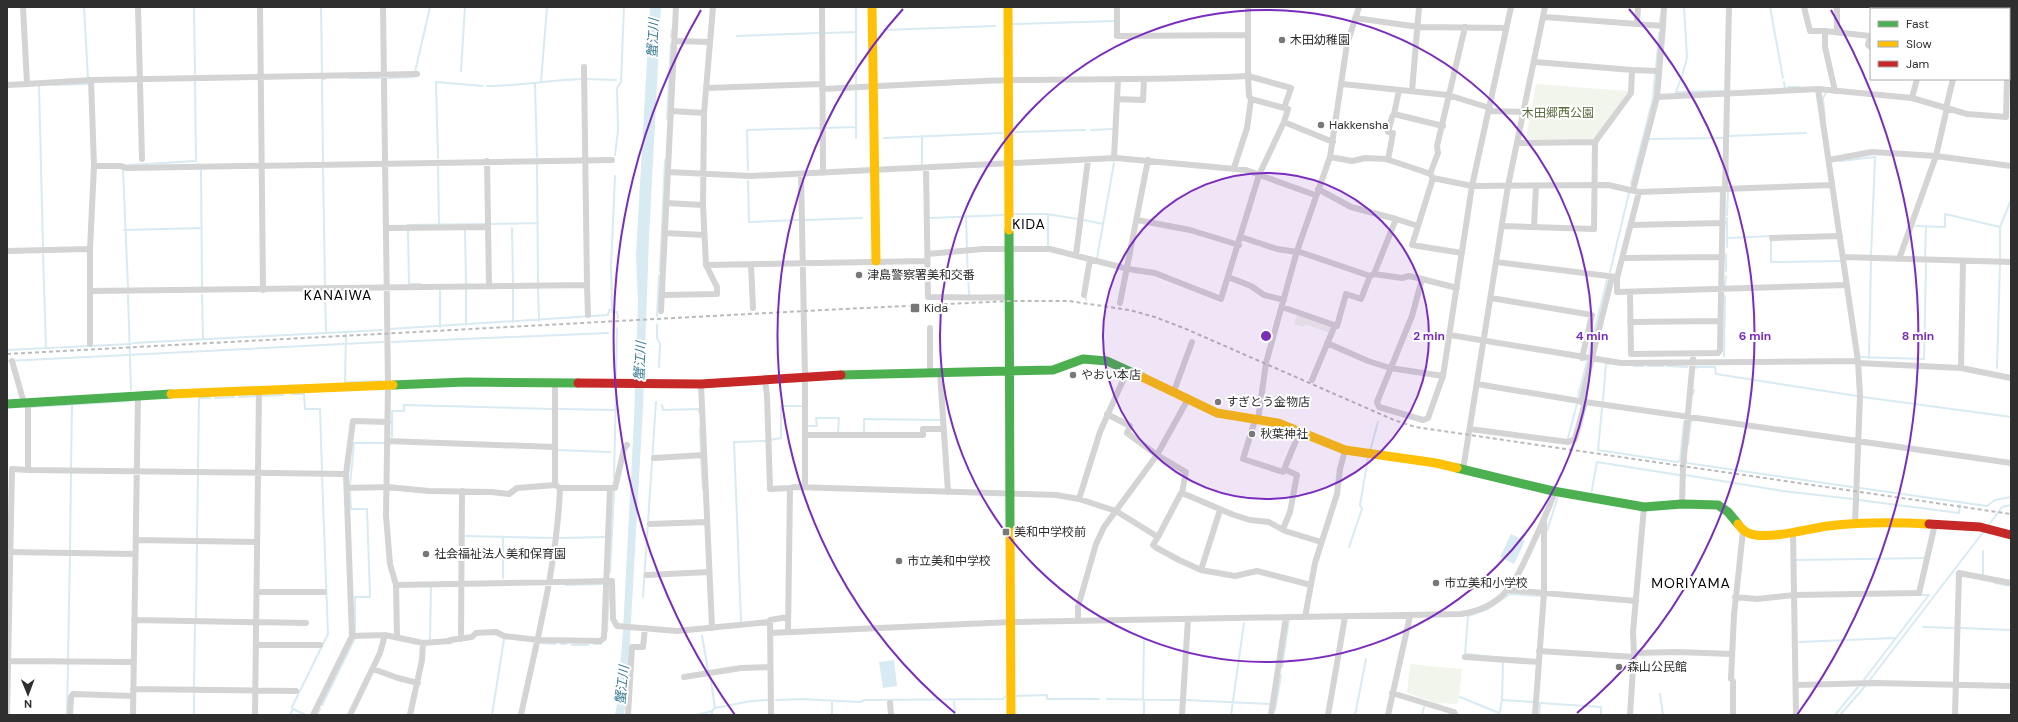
<svg xmlns="http://www.w3.org/2000/svg" width="2018" height="722" font-family="'DM Sans','Noto Sans JP',sans-serif">
<rect width="100%" height="100%" fill="#fff"/>
<path fill="#f2f5ec" d="M1536,84L1628,91L1594,139L1528,140L1526,138Z
M1297,315L1333,326L1330,333L1305,324L1304,327L1294,324Z
M1410,664L1462,669L1459,697L1457,704L1436,703L1407,693Z"/>
<path fill="#d8ebf2" d="M650,7H661L649,238L643,407L627,693L624,715H615L618,699L623,630L634,419L638,302L636,255Z
M1511,534L1525,541L1514,564L1500,557Z
M894,660L897,686L883,688L879,662Z"/>
<g fill="none" stroke-linecap="round" stroke-linejoin="round">
<path stroke="#d8ebf2" stroke-width="2" d="M84,7L88,78
M194,7L195,74
M321,7L322,74
M856,7V84
M1684,7L1687,57L1683,73L1676,92L1723,91
M1770,7L1783,78
M1921,7L1931,9
M2009,9V7
M1660,22L1661,14
M1013,24L1114,21
M884,30L995,26
M825,33L856,32
M737,36L819,33
M671,37L672,30
M2009,49H2011
M1656,68L1659,33
M461,71L465,7
M415,72L430,7
M349,78H380
M388,78L414,77
M586,79L616,80
M541,82L547,7
M1784,82L1785,88
M535,83L537,157
M54,85L87,84
M39,86L43,247
M487,86C519,86 550,80 582,79
M1788,87H1799
M856,91V138
M667,119L671,44
M1825,119L1823,98L1826,93
M825,128L856,127
M1091,130L1113,129
M1014,132L1085,130
M922,136V164
M1729,136L1806,133
M884,138L1002,133
M1650,139L1724,138
M615,155L618,130L617,88L621,82L624,7
M438,158L436,82L483,86
M1840,161L1875,157L1871,256
M323,162L322,79H325
M128,165L196,161L195,80
M537,165L538,283
M323,167L325,285
M438,167L439,224
M201,169L202,288
M123,170L128,287
M748,170L747,130L820,128
M615,176L611,267L612,309V312H617L618,318
M748,181L749,222L800,220
M1631,184L1653,99L1655,74
M1728,184V169
M1014,214H1046L1078,219
M1048,214V247
M1727,215L1728,192
M966,216L967,249
M930,218L1004,215
M805,220L862,218
M1084,220L1103,224
M491,224L538,223
M408,225L485,224
M1916,226L1945,227V214L2000,227
M512,228L513,283
M465,229L466,284
M124,230L202,228
M408,230L409,284H421
M1727,238L1772,236
M1771,239V262L1840,261
M1727,247V218
M43,254L46,348
M967,254L969,295
M1925,257L1926,227
M1097,258L1114,163
M2000,259V227L2011,200
M660,271L665,160
M1726,271V254
M1610,272L1629,193
M1725,286L1726,276
M466,288V325
M538,288L539,321
M513,289V322
M325,291L326,333
M128,295L131,390
M202,295L203,339
M1086,300V298
M657,316L659,276
M657,325V338L660,344L659,367
M440,327V289
M390,329L608,315L609,310L612,309
M346,332L345,382L382,381
M392,342L608,333
M133,343L382,330
M7,350L131,344
M1589,353L1607,280
M1724,356L1725,296
M1861,357L1924,359L1926,263
M1869,358L1871,261
M7,361L383,342
M1634,366H1643
M1648,366H1663
M1667,366L1687,367
M1696,368V367H1715L1716,374L1857,396
M1997,368L2000,264
M616,379L617,328
M292,394H304L305,409H320L322,471
M1693,394L1694,390
M262,396L283,395
M1578,396L1587,362
M239,397L256,396
M1863,397L2011,417
M215,398L234,397
M1603,401L1606,363L1608,364
M662,405L663,410L699,409V412
M31,407L130,401
M1602,408L1598,450L1677,462L1680,461L1684,422
M558,409L617,410
M809,426H817L816,418H839L838,433
M700,428L701,453
M864,433V419L941,420
M392,437V411H404V405L552,409
M1568,438L1577,404
M770,440L781,438V406H803
M1688,445L1691,421
M557,450L610,452
M1370,451L1378,422
M701,458L703,489
M1686,460L1687,463L1852,487
M71,468L72,405
M198,468L199,398H210
M1685,475L1783,491L1852,499
M614,478L616,387
M350,485L354,443H384
M1860,488L1987,506L1995,500L2011,497
M350,490L351,509H367L370,597H355V633
M1591,495L1597,462L1679,475
M1859,500L1959,513L1960,502
M1988,526L2002,507L2011,505
M1547,531L1558,496
M466,536L553,538
M559,538L605,537
M197,539L198,474
M1349,547L1362,509L1360,505L1368,458
M70,551L71,473
M1796,560L1925,558
M610,572L614,492
M1983,575V551
M503,578V537
M1995,583L2011,586
M566,585L602,584
M1920,595H1929
M643,597L656,402
M196,619L197,543
M741,621L734,442L766,441
M1923,627L1955,628
M1959,628L2011,630
M607,631L609,589
M702,636L708,670
M430,639L431,587
M1799,642L1895,638
M541,643L555,644
M561,644H566
M594,644H601
M572,645H588
M1504,658L1465,654L1468,616L1488,609L1510,594L1541,596
M68,659L70,555
M1282,667L1289,619
M710,675L715,708L712,711V715
M1863,681L1929,595
M1869,681L1984,531
M194,688L195,624
M1660,694L1663,715
M1017,696L1047,695V699H1099
M1460,697L1499,713
M1107,699L1180,700
M1143,699L1144,640
M776,700L801,699L860,702L865,700L1003,699L1005,697
M954,700L955,715
M1185,700L1270,704
M1502,700L1533,702
M832,701V715
M322,705L355,638
M715,708L751,701L768,700
M293,709L292,707L328,634L322,475
M1275,710L1281,675
M67,714L68,664
M194,715V692
M290,715L293,709L306,715
M317,715L320,709
M492,715L504,639H506
M697,715L712,711
M1144,715V700
M1231,715L1244,623
M1355,715L1366,659
M1422,715L1424,707
M1499,715L1502,700L1503,662
M1539,715L1540,703L1601,707V715
M1835,715L1858,687
M1840,715L1866,685"/>
<path stroke="#d4d4d4" stroke-width="6" d="M138,7L142,159
M260,7L263,290
M383,7L388,385L386,516L390,564L396,585L397,637
M713,7L704,113L703,205L706,265L927,261
M822,7L823,173
M1117,7V36L1248,35
M1248,7V76L1291,88L1284,108
M1804,7L1810,31H1825V47L1835,91
M1902,7L1913,9
M1960,9V7
M1545,17L1663,26L1657,97L1633,190
M1355,18L1419,27L1506,28
M1637,24L1638,7
M1663,26L1664,7
M1825,31L1870,36L1868,45L1871,47
M1837,31V7
M675,41L710,42
M2009,52H2011
M1632,70L1659,71
M27,84L91,80
M1342,84L1448,95L1490,108
M7,85L27,84L23,7
M706,88L822,84
M822,89C885,86 948,82 1011,80C1090,79 1169,80 1248,76L1249,96L1251,99L1288,109L1284,122L1259,175L1221,299L1155,273L1128,269L1050,249H983L928,254
M1818,89L1858,361L1860,396L1855,523
M1399,90L1394,114L1443,126
M1412,91L1419,7
M1657,97L1818,89L1912,98L1967,114L2006,117L2007,79
M1912,98L1917,79
M1117,99L1143,100L1144,79
M1946,108L1953,79
M671,111L704,113
M1489,111L1525,112
M1284,122L1333,142
M1518,143L1595,142
M1330,157L1352,161L1365,158L1386,159L1422,171L1430,174L1433,178L1472,186L1608,185L1639,192L1832,185
M1114,158L1118,79
M1388,160L1393,133L1388,132L1392,117L1394,114
M1829,160L1872,152L1936,156L2011,166
M487,161L489,286
M94,166H120L127,168L612,160
M926,168L928,297C955,297 982,298 1009,297
M1234,168L1247,128L1251,99
M668,172L751,176L1116,158L1246,170L1315,195
M801,174L805,376V487
M1430,174L1438,153L1437,146L1465,27
M1318,189L1351,207L1396,219
M1725,189L1729,7
M1639,192L1617,278V292L1847,285
M666,203L703,205
M1137,220L1190,230L1239,245
M1631,225L1723,223
M1418,226L1433,178
M1502,226L1594,229L1595,142L1631,93L1632,70L1535,62
M1534,227L1536,186
M386,228L488,227
M665,233L704,235
M1241,237L1277,249L1297,252
M1772,238L1840,236
M7,251L90,249
M1297,251L1370,276L1374,274L1396,219L1418,226L1412,245L1462,253
M1076,255L1088,160
M1843,257L2011,262
M1622,258L1722,257
M1899,259L1936,156L1947,108
M1497,262L1616,277
M751,265L753,308
M1374,274L1402,278L1409,276L1422,279
M1228,277L1251,286L1264,295L1284,300
M587,285L588,315
M1457,288L1422,279L1412,316L1377,402L1379,407L1423,420L1428,418L1443,376L1472,186L1511,7
M90,291L587,285L584,67
M1630,292L1631,354L1718,353L1720,350L1723,189
M662,295L717,294V287L706,265
M1084,295L1090,259
M1491,298L1592,315L1582,358
M1120,303L1148,160
M1282,307L1337,326L1346,294L1361,299L1370,276
M661,311L676,7
M1630,322L1720,321
M930,328V374
M1450,335L1621,363L1858,361
M1327,343L1368,361L1390,368L1443,376
M90,344V249L94,166L91,80L417,74
M12,361L24,403
M1858,363L1961,368L2011,378
M1961,368L1963,261
M940,373L948,492
M765,380L767,396L770,489L790,488
M1312,380L1335,325
M555,383V485L560,488H615L624,449L627,445
M701,384L712,628
M1477,384L1585,402L2011,463
M1174,391L1192,342
M1581,402L1612,277
M1107,414L1130,426L1127,433L1157,455L1186,472L1182,493L1234,515L1250,520L1269,522L1285,531L1321,542
M1255,420L1243,459L1283,472L1300,431
M1258,420L1266,363L1297,251L1330,157L1347,44L1359,7
M1470,429L1568,442L1575,439L1585,402
M805,435H923V429H943
M387,441L554,447
M654,458L704,455
M28,470L346,474
M1463,470L1508,186L1545,7
M347,488L387,487L429,491L491,492L509,494L517,488L555,485
M1079,499L1100,432L1128,369
M1682,504L1683,467L1693,359
M650,524L707,522
M1283,529L1290,512L1297,475L1284,469
M1793,532L1796,715
M1158,537L1181,493H1182
M136,540L257,542
M7,552L135,554
M1201,570L1220,510
M647,575L709,572
M396,585L612,581L613,619L617,626L677,631L770,622
M1509,590L1636,601
M257,592H324
M1735,597L1757,599L1794,595L1919,593L1935,524
M1305,617L1315,563L1337,494L1340,469L1345,450
M134,620L306,623
M1078,620V607L1096,544L1104,527L1157,455L1188,399
M788,632L790,488L794,487L1056,495L1079,499L1116,511L1158,537L1153,545L1155,547L1179,560L1201,570L1235,576L1257,571L1311,585
M770,633L1011,622L1461,614C1506,607 1516,580 1533,543C1541,526 1549,509 1555,491
M385,635L352,636L346,474L353,421L388,422
M461,639L462,491
M256,645H320
M1539,651L1634,657
M1634,653L1677,652L1732,654
M1465,657L1539,662
M7,661L134,662
M373,669L398,678L418,683
M684,677L741,668L770,667
M1796,685L1874,683L2011,686
M133,689L296,691
M1392,693L1454,712L1455,715
M890,703L891,715
M7,715L12,469L28,470V402
M70,715L71,697L73,694L133,696
M133,715L138,395
M255,715L259,390
M313,715L352,636
M350,715L380,653L385,635L423,643L450,641V640L472,637L476,633L496,632L504,636L538,640L600,641L604,638L610,488
M410,715L422,660L423,643
M521,715C537,639 557,565 560,488
M628,715L632,647H643L645,628
M771,715L770,620L788,617
M1182,715L1188,619
M1271,715L1286,617
M1328,715L1345,617
M1388,715L1410,616
M1535,715L1544,593V523
M1630,715L1634,653L1633,632L1644,507
M1733,715V681L1731,679L1734,615L1743,531
M1955,715L1959,573L2011,583"/>
<path stroke="#4caf50" stroke-width="9" d="M1009,230L1010,532
M841,375L1053,370L1083,359L1107,361L1142,377
M393,385L465,382L578,383
M7,404L171,394
M1457,468L1553,491L1644,507L1682,504L1718,505L1728,512L1738,524"/>
<path stroke="#ffc107" stroke-width="9" d="M872,7L876,261
M1008,7L1009,230
M1142,377L1217,413L1278,423L1345,450L1436,463L1457,468
M171,394L393,385
M1738,524C1742,530 1747,534 1755,535C1776,538 1806,529 1828,526C1861,522 1895,522 1929,524
M1010,532L1011,715"/>
<path stroke="#c62828" stroke-width="9" d="M578,383L701,384L841,375
M1929,524L1980,527L2011,535"/>
<path stroke="#bbb" stroke-width="2" stroke-dasharray="4 3" stroke-linecap="butt" d="M7,354L823,310L1009,301H1069L1129,310L1155,317L1186,329L1394,420L1415,427L2011,514"/>
</g>
<circle cx="1266" cy="336" r="163" fill="#7b2cbf" fill-opacity=".12"/>
<g fill="none" stroke="#7b2cbf" stroke-width="2">
<circle cx="1266" cy="336" r="163"/>
<circle cx="1266" cy="336" r="326"/>
<path d="M955 713A489 489 0 0 1 903 9M1629 9A489 489 0 0 1 1577 713"/>
<path d="M735 715A652 652 0 0 1 701 10M1831 10A652 652 0 0 1 1797 715"/>
</g>
<g fill="#787878" stroke="#fff" stroke-width="1.5">
<circle cx="1282" cy="40" r="4"/>
<circle cx="1321" cy="125" r="4"/>
<circle cx="859" cy="275" r="4"/>
<rect x="910" y="303" width="10" height="10" rx="2"/>
<circle cx="1073" cy="375" r="4"/>
<circle cx="1218" cy="402" r="4"/>
<circle cx="1252" cy="434" r="4"/>
<rect x="1002" y="528" width="8" height="8" rx="2"/>
<circle cx="426" cy="554" r="4"/>
<circle cx="899" cy="561" r="4"/>
<circle cx="1436" cy="583" r="4"/>
<circle cx="1619" cy="667" r="4"/>
</g>
<g text-anchor="middle" dominant-baseline="central" stroke-width="4" stroke-linejoin="round" paint-order="stroke">
<g font-size="12" fill="#2f2f2f" stroke="#fff" text-anchor="start">
<text x="1290" y="40">木田幼稚園</text>
<text x="1329" y="125">Hakkensha</text>
<text x="867" y="275">津島警察署美和交番</text>
<text x="924" y="308">Kida</text>
<text x="1081" y="375">やおい本店</text>
<text x="1226" y="402">すぎとう金物店</text>
<text x="1260" y="434">秋葉神社</text>
<text x="1014" y="532">美和中学校前</text>
<text x="434" y="554">社会福祉法人美和保育園</text>
<text x="907" y="561">市立美和中学校</text>
<text x="1444" y="583">市立美和小学校</text>
<text x="1627" y="667">森山公民館</text>
</g>
<g font-size="12" fill="#586c3b" stroke="#fff">
<text x="1558" y="113">木田郷西公園</text>
</g>
<g font-size="13" font-style="italic" fill="#3a7c94" stroke="#fff">
<text transform="translate(653 38) rotate(-87)">蟹江川</text>
<text transform="translate(640 361) rotate(-87)">蟹江川</text>
<text transform="translate(622 685) rotate(-84)">蟹江川</text>
</g>
<g font-size="14" letter-spacing="1" fill="#000" stroke="#fff">
<text x="1029" y="224">KIDA</text>
<text x="338" y="295">KANAIWA</text>
<text x="1691" y="583">MORIYAMA</text>
</g>
</g>
<circle cx="1266" cy="336" r="6" fill="#7b2cbf" stroke="#fff" stroke-width="2"/>
<g font-size="12" text-anchor="middle" font-weight="bold" fill="#7b2cbf" stroke="#fff" stroke-width="4" stroke-linejoin="round" paint-order="stroke">
<text x="1429" y="340">2 min</text>
<text x="1592" y="340">4 min</text>
<text x="1755" y="340">6 min</text>
<text x="1918" y="340">8 min</text>
</g>
<rect width="2018" height="722" fill="none" stroke="#2f2f2f" stroke-width="16"/>
<rect x="1870" y="8" width="140" height="72" fill="#ffffff" stroke="#acacac"/>
<rect x="1878" y="21" width="20" height="6" fill="#4caf50" stroke="#acacac"/>
<text x="1906" y="28" font-size="12" fill="#2f2f2f">Fast</text>
<rect x="1878" y="41" width="20" height="6" fill="#ffc107" stroke="#acacac"/>
<text x="1906" y="48" font-size="12" fill="#2f2f2f">Slow</text>
<rect x="1878" y="61" width="20" height="6" fill="#c62828" stroke="#acacac"/>
<text x="1906" y="68" font-size="12" fill="#2f2f2f">Jam</text>
<g transform="translate(28 694) rotate(179)" stroke="#ffffff" stroke-width="3" paint-order="stroke">
<path d="M0-3L7 15L0 10L-7 15Z" fill="#2f2f2f"/>
<text y="-6" font-size="11" font-weight="bold" text-anchor="middle" fill="#2f2f2f">N</text>
</g>
</svg>
